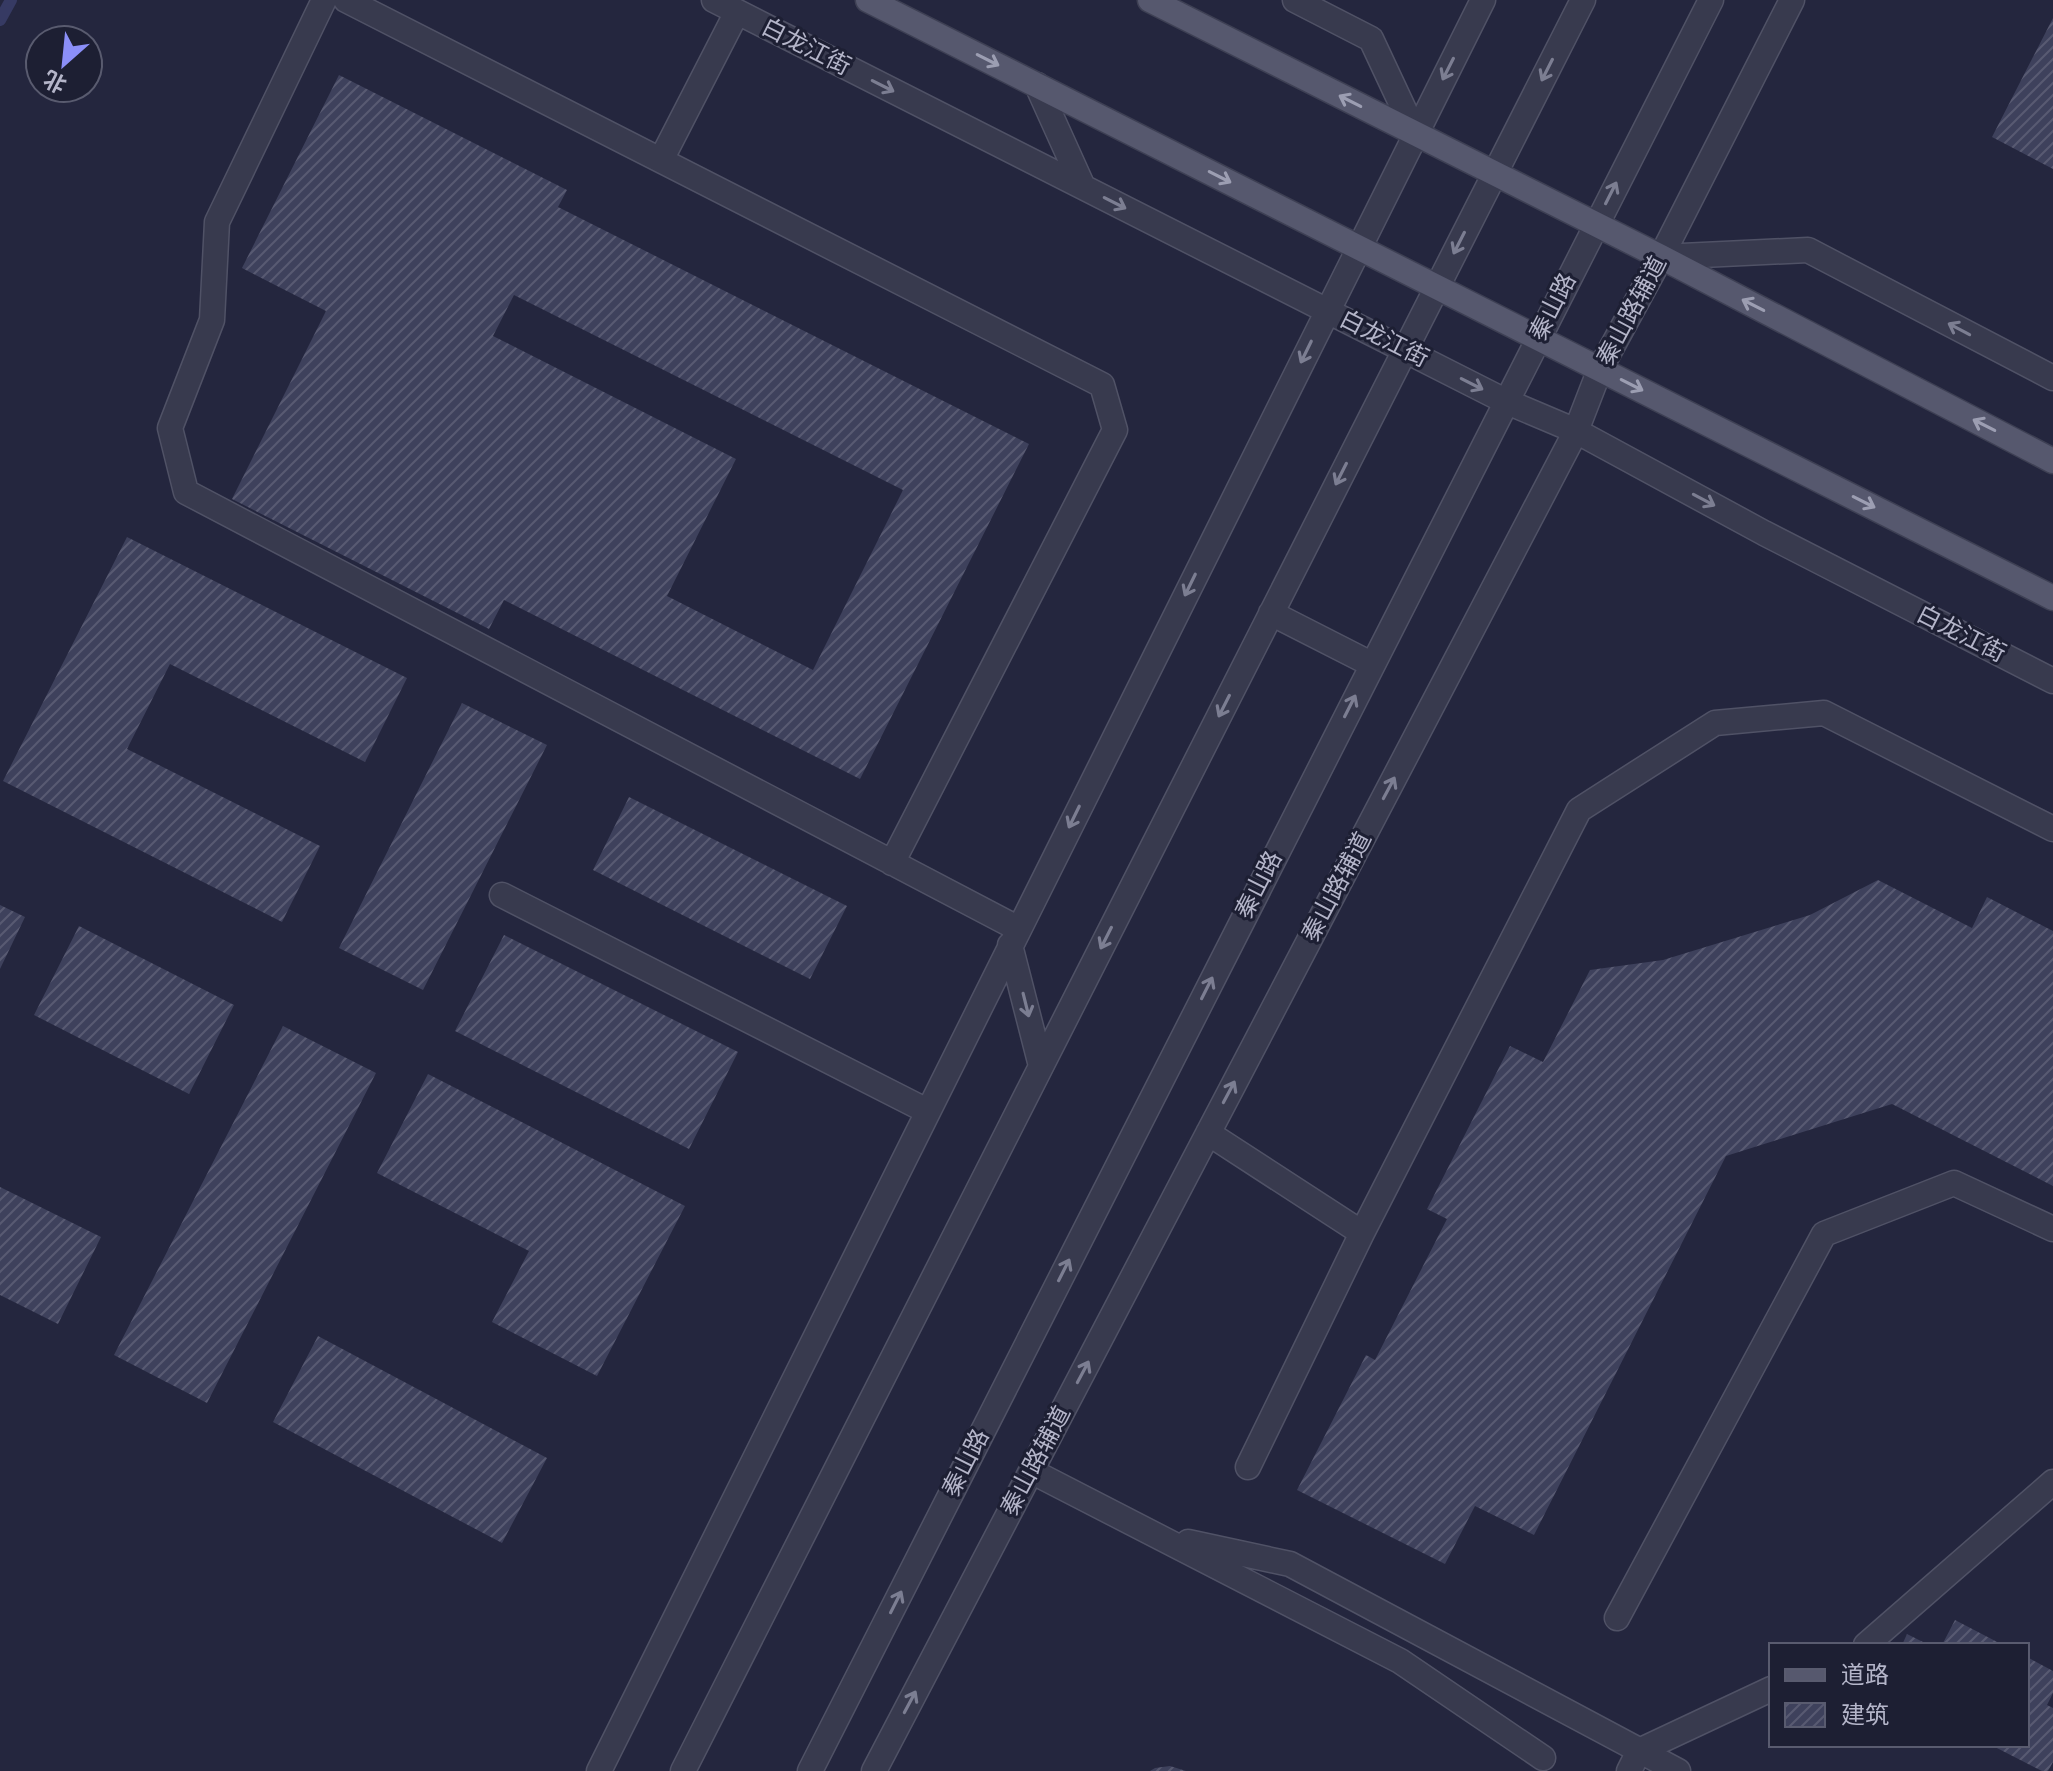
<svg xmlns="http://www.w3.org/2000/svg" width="2053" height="1771" font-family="'Varela Round','Noto Sans SC',sans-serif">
<defs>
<pattern id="building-hatch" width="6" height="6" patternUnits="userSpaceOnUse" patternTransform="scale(2)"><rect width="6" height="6" fill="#3e415c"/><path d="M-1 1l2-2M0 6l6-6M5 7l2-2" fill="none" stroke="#585a72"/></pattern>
</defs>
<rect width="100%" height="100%" fill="#24263e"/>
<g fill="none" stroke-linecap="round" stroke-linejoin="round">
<path stroke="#363a63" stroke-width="12" d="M0,20L11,0"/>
</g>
<path fill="url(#building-hatch)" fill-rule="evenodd" d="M2053,18V169L1992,137Z
M339,75L567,190L558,207L1029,444L860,779L504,600L489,629L232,499L326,311L242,268ZM514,295L903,490L813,670L667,596L736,459L493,336Z
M127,537L407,678L365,762L170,664L127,749L320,846L282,922L3,781Z
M462,703L547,745L423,990L339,948Z
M629,797L847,906L810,979L593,870Z
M1878,880L1972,928L1987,897L2053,931V1186L1892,1104L1726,1156L1534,1535L1475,1506L1445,1564L1297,1490L1366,1355L1375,1360L1447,1219L1427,1209L1510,1046L1543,1062L1590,970L1663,960L1810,915Z
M0,905L25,917L0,969Z
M79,926L234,1005L189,1094L34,1015Z
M504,935L738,1052L689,1149L455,1031Z
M283,1026L376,1073L207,1403L114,1355Z
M428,1074L685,1206L597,1376L492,1322L529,1251L377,1173Z
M0,1187L101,1237L58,1324L0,1295Z
M318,1336L547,1458L502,1543L273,1422Z
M1955,1620L2003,1645H1942Z
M1907,1634L1929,1645H1902Z
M2027,1657L2053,1671V1693L2047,1705L2053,1708V1762L2048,1771H2042L1991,1745H2027Z
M1170,1766L1186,1771H1150L1155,1768Z"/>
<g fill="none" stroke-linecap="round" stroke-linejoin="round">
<defs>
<path id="minor" d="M324,0L217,222L212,320L170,428L186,492L1019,929
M346,0L1102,385L1115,430L892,863
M714,0L1505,401L1576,431L1764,533L2053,681
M1295,0L1371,39L1415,133
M1037,85L1083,187
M661,160L737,12
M1661,257L1808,250L2053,378
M1271,613L1371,664
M502,895L927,1111
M1010,945L1041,1066
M1208,1133L1362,1233
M1248,1467L1362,1233L1579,810L1715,723L1824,713L2053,829
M1031,1471L1400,1661L1543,1758
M1188,1542L1290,1564L1678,1771
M1617,1618L1824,1234L1954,1183L2053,1229
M1866,1645L2053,1482
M599,1771L1483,0
M683,1771L1583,0
M810,1771L1711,0
M874,1771L1576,431L1600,369L1661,257L1792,0
M1629,1771L1639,1751L1771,1689"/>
<path id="major" d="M868,0L2053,598
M1150,0L1661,257L2053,461"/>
</defs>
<use href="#minor" stroke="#505266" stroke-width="27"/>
<use href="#major" stroke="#3e4054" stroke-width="27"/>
<use href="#minor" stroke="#383a4e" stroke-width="24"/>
<use href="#major" stroke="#56586e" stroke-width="24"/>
</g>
<defs><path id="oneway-shaft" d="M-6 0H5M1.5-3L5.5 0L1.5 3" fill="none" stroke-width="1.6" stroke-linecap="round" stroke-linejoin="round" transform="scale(2)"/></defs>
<g stroke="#9c9eb2">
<use href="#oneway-shaft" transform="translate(988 60) rotate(27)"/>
<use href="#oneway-shaft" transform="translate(1350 101) rotate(-153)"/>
<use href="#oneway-shaft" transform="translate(1220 177) rotate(27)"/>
<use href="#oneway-shaft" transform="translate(1753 305) rotate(-153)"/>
<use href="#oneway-shaft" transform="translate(1632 385) rotate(27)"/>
<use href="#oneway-shaft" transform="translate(1984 425) rotate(-153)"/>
<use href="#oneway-shaft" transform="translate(1864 502) rotate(27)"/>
</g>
<g stroke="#7c7e92">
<use href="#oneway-shaft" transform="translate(1448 69) rotate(117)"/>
<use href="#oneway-shaft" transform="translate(1547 70) rotate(117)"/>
<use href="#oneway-shaft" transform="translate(883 86) rotate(27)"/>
<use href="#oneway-shaft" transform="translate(1611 193) rotate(-63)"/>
<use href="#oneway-shaft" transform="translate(1115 203) rotate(27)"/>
<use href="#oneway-shaft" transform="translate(1459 243) rotate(117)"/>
<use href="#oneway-shaft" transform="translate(1959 329) rotate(-152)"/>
<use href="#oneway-shaft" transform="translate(1306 352) rotate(116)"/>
<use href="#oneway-shaft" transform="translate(1472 384) rotate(27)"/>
<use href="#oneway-shaft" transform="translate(1341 474) rotate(117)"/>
<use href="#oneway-shaft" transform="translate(1704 500) rotate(28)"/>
<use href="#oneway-shaft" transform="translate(1190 585) rotate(116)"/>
<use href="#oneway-shaft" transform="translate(1224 706) rotate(117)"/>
<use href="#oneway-shaft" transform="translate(1350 706) rotate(-63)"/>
<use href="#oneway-shaft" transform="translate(1389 788) rotate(-62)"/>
<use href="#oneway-shaft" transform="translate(1074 817) rotate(116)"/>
<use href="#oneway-shaft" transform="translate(1106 938) rotate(117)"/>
<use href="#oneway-shaft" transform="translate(1207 988) rotate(-63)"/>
<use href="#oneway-shaft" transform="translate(1026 1005) rotate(76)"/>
<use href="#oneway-shaft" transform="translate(1229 1092) rotate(-62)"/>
<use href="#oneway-shaft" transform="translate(1064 1270) rotate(-63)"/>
<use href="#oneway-shaft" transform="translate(1083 1372) rotate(-62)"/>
<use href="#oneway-shaft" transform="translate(896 1602) rotate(-63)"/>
<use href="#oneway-shaft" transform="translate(910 1702) rotate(-62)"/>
</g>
<g text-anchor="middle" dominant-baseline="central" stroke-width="6" stroke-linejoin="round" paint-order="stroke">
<g font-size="24" fill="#b4b5c9" stroke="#1d1f33">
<text transform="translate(806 47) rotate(27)">白龙江街</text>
<text transform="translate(1553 307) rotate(-63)">秦山路</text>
<text transform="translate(1632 311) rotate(-62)">秦山路辅道</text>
<text transform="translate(1384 339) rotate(27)">白龙江街</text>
<text transform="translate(1961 634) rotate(27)">白龙江街</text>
<text transform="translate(1259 885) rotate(-63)">秦山路</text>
<text transform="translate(1337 887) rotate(-62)">秦山路辅道</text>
<text transform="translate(1036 1461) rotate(-62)">秦山路辅道</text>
<text transform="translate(966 1463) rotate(-63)">秦山路</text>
</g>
</g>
<rect x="1769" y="1643" width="260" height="104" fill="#1d1f33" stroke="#595b6f" stroke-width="2"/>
<rect x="1785" y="1669" width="40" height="12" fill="#56586e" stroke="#595b6f" stroke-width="2"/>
<text x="1841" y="1683" font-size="24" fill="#b4b5c9">道路</text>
<rect x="1785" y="1703" width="40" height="24" fill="url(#building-hatch)" stroke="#595b6f" stroke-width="2"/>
<text x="1841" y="1723" font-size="24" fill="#b4b5c9">建筑</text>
<g transform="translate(64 64) rotate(207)"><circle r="38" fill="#1d1f33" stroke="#595b6f" stroke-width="2"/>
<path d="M0-6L14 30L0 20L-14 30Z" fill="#8b8ff8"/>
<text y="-12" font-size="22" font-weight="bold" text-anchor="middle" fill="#b4b5c9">北</text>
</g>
</svg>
